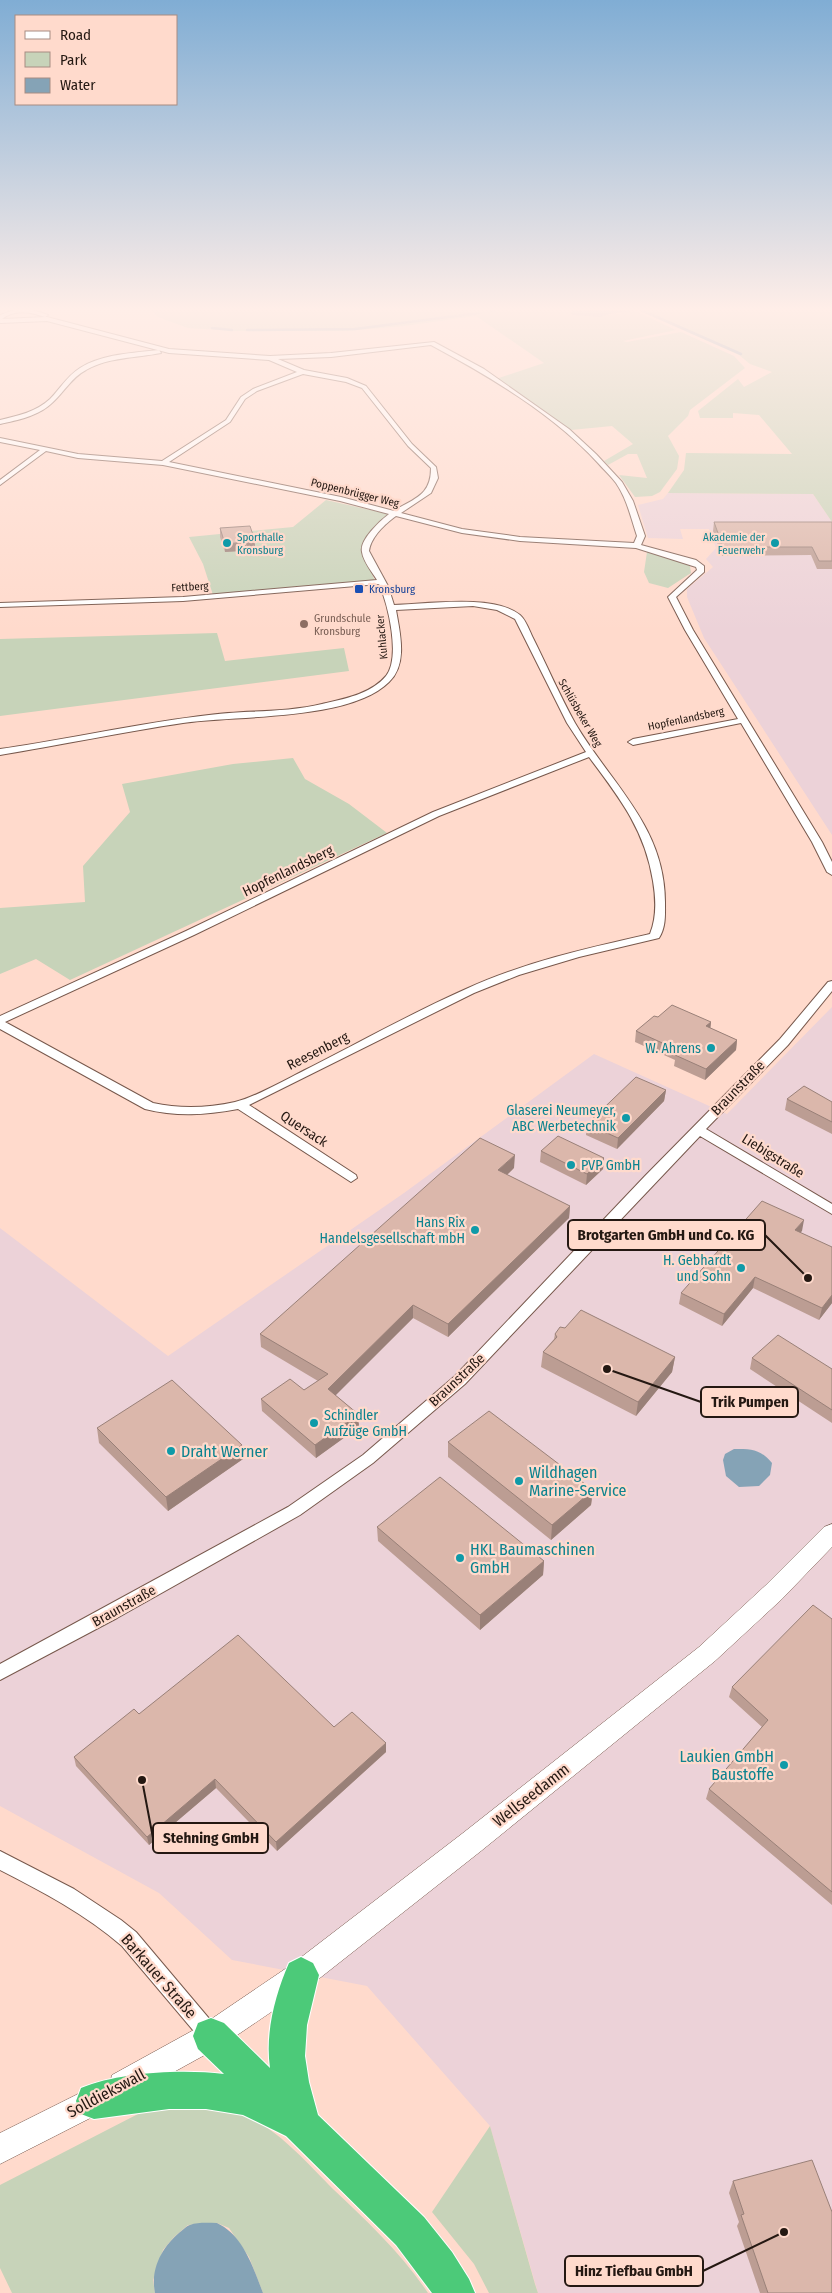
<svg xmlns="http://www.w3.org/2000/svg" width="832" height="2293" font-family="'Fira Sans Condensed',sans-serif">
<rect width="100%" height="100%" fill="#ffdacc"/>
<path fill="#ecd2d8" d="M668,493L813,494L832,522V835L704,638L687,597V589L713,567L706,559L716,548L709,529H680L683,539L648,538L638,505L663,499Z
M832,1007V2293H538L490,2126L367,1986L232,1960L159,1893L0,1806V1228L168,1356L404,1193L594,1054L727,1114Z"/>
<path fill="#c7d3b9" d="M151,310H589H582L591,317L624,313L603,310H633L676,330L623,341L627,342L681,332L734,356L745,368L690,410L688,416L668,436L679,456L677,469L660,492L652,496L635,497L619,475L647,478L637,454H628L608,465L604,461L633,444L612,426L571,430L496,379L544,363L476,316L404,326L345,331H236L188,328L158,317Z
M638,310H832V522L813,494L668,493L684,470L686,453L792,454L759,415L733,413V418H700L698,411L738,379L744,387L772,372L750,364L739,355Z
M326,500L388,514L362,545V551L375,581L213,595L203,564L189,537L293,527Z
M647,552L682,561L690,566L691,573L668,588L649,583L644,572Z
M217,633L225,661L344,648L349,671L0,716V639Z
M293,758L305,779L349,804L387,833L70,980L36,959L0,974V908L85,902L83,866L130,812L122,784L233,764Z
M156,2107C174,2107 218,2105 232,2110C273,2123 304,2160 333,2189C367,2221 402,2254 428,2293H263L249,2257L229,2228L217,2223L188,2225L174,2237L163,2250L153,2280L155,2293H12L0,2268V2185L138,2114Z
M490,2126L535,2284L538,2293H489L474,2264L432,2212Z"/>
<path fill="#85a3b6" d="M589,310L631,311L610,314L600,317L572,315L570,312Z
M734,1449C752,1449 760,1449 772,1463L770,1475L759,1486L739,1487L726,1476L723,1460L725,1454Z
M217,2223C243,2235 253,2267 263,2293H155C150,2269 162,2247 180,2232C183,2230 186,2226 190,2225C198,2222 208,2223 217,2223Z"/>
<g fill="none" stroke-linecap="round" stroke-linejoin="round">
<path stroke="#85a3b6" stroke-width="2.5" d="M641,310L741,354
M491,311L494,310
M212,328L232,330
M247,330L355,329L479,313"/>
<defs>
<path id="street" d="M14,310H33L48,315L45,317C29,312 16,309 2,319L47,317L169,349L270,356L331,353L434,342L484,369L569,429L596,454L622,482L633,501L645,536L641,545L696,560L704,566V572L676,597L693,630L822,842L832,862V875L827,872L812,842L741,723L633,745L628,742L633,739L738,719L685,630L668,597L697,570L696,567L636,548L520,541L462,533L396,516C385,524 371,537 369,551L388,586L394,605C426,604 495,594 520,615C526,620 530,632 533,638C547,666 560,696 575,723C610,783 665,826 665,902C665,915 666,927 659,938L579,957L519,975L474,993L249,1105L356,1175L357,1178L351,1182L238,1109C206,1115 177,1117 145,1109L0,1029V1016L186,931L433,812L586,752L567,723L515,619L497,610L473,606L396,610C400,633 408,664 389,682C350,721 237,715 183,723C122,732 61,745 0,755V749C70,739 139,723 209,715C246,710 285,713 322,704C344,699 371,694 386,676C401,657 388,604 379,584L183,601L0,607V603L183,597L377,580C372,572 363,561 362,552C359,540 381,520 389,514L340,501L163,465L78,458L46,451L0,485V480L40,450L0,442V438L78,454L162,461L226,420L241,397L253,389L297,372L269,360L169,353L47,321L0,323V315ZM431,345C489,376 553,414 598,463C604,470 611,476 616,483C627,499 631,518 637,536L634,543L520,537L462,529L401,513L431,493L438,478L436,467L412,444L366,386L347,378L304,370L278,359L331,357ZM303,374L346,382L362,388L408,446L431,468C431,496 414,498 394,511L341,497L169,462L230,422L245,399L257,391ZM589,757C619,797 645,830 653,881C656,899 657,917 650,934C588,948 525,962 466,989C412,1013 360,1042 307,1069C287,1079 256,1097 235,1102C208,1108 180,1109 153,1103L5,1022L194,935L439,816Z
M159,350L161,353C136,358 109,357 86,370C72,377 64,392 53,402C39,416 18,420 0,424V420C17,416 36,412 50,399C60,389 67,376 80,368C102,354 133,353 159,350Z
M832,981V991L788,1045L706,1129L832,1204V1214L700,1136L465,1384L373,1463L300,1515L117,1618L0,1680V1664L288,1507L363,1455L455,1376L645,1176L780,1039L828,982Z
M0,1851L74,1889L121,1920L136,1932L217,2028L220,2035L217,2042L210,2045L203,2042L122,1946C85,1914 43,1892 0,1870Z"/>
<path id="secondary" d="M832,1524V1547L782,1599L715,1661L481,1851L311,1985L221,2046L132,2095L122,2099L113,2096L110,2108L0,2164V2133L90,2088L100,2084L109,2087L112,2075L201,2026L291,1965L463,1833L699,1647L766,1585L824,1527Z"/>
<path id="highway" d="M301,1957L313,1963L319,1975L307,2025L305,2056L309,2082L318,2115L424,2217L452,2252L469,2279L475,2293H432L396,2245L286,2136L243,2115L206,2109H169L94,2119L81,2114L76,2101L81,2088C120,2072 182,2069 224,2074L198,2049L193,2036L198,2023L211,2018L224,2023L270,2068C265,2033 275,1995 289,1963Z"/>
</defs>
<use href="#street" stroke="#77584c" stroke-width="2"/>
<use href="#secondary" stroke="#77584c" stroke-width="1"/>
<use href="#highway" stroke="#fff" stroke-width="2"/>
<use href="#street" fill="#fff" fill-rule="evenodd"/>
<use href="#secondary" fill="#fff" fill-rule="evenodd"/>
<use href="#highway" fill="#4cca79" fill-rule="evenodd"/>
</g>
<path fill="#bc9d93" d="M714,522H832V569H817L811,555L722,556L713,531Z
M220,528L255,541V550L225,552L220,537Z
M658,1017L711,1022L710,1028L737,1040L736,1050L705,1080L674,1066L675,1060L635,1042L636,1031Z
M666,1090L664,1101L617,1149L586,1135L587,1124Z
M787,1099L832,1102V1134L785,1110Z
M541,1151L604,1158L603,1169L586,1185L540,1162Z
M514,1168L507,1175L570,1206L569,1218L448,1337L413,1318L335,1395L358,1414L359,1427L316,1458L262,1411L261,1399L304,1390L318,1381L261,1347L260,1334Z
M802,1231L800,1232L832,1303L819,1320L753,1288L722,1326L679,1304L681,1293Z
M555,1334L675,1357L672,1372L636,1416L541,1367L543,1352L554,1339Z
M752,1358L832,1369V1423L750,1369Z
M97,1428L242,1445L243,1459L168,1511L99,1443Z
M448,1442L593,1490L591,1505L551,1540L448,1457Z
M377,1527L544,1561L543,1575L480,1630L378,1541Z
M832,1619V1905L706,1799L709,1789L762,1727L729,1697L732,1687Z
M139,1714L334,1727L386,1743V1752L277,1851L216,1788L149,1845L76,1766L74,1757Z
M733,2181L832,2293H760L737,2226L739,2222L729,2193Z"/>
<path fill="#998078" d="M255,541V550L225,552V544Z
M711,1022L710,1032L706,1026Z
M737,1040L736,1050L705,1080L706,1069Z
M666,1090L664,1101L617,1149L618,1138Z
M515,1155L514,1168L498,1183V1170Z
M604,1158L603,1169L586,1185L587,1174Z
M570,1206L569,1218L448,1337V1324Z
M804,1220L802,1231L793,1241L795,1230Z
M755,1277L753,1288L722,1326L724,1314Z
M832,1295V1303L819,1320L822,1308Z
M413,1305V1318L329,1402L328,1389Z
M675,1357L672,1372L636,1416L638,1402Z
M358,1414L359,1427L316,1458L315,1445Z
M242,1445L243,1459L168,1511L166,1497Z
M593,1490L591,1505L551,1540L552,1525Z
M544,1561L543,1575L480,1630V1615Z
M386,1743V1752L277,1851L276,1842Z
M215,1779L216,1788L149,1845L147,1837Z"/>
<path fill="#dbb7ab" stroke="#998078" d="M714,522H832V561H819L812,547H723Z
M250,526L255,541L225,544L220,528Z
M672,1005L711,1022L706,1026L737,1040L706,1069L675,1055L680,1051L636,1031L654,1016L658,1017Z
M636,1077L666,1090L618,1138L587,1124Z
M804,1086L832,1102V1122L787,1099Z
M558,1136L604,1158L587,1174L541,1151Z
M480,1138L515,1155L498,1170L570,1206L448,1324L413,1305L328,1389L358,1414L315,1445L261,1399L290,1379L304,1390L328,1374L260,1334Z
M762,1201L804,1220L795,1230L832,1247V1295L822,1308L755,1277L724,1314L681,1293Z
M581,1310L675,1357L638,1402L543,1352L557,1337L555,1334L560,1327L565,1328Z
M778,1335L832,1369V1410L752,1358Z
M172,1380L242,1445L166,1497L97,1428Z
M489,1411L593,1490L552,1525L448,1442Z
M440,1477L544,1561L480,1615L377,1527Z
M813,1605L832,1619V1892L709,1789L768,1720L732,1687Z
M238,1635L334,1727L352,1712L386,1743L276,1842L215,1779L147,1837L74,1757L134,1709L139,1714Z
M812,2160L832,2212V2293H768L741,2215L744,2214L733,2181Z"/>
<linearGradient id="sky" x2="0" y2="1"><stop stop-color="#80add4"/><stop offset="0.49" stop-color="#ffeee8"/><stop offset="1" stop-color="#ffeee8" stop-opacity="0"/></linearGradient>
<rect width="832" height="631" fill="url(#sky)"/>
<g fill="#0f9aa8" stroke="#ffdacc" stroke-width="2">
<circle cx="227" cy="543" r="5"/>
<circle cx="775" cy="543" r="5"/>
<circle cx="711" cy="1048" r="5"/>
<circle cx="626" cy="1118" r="5"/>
<circle cx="571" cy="1165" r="5"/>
<circle cx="475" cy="1230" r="5"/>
<circle cx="741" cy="1268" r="5"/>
<circle cx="314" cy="1423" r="5"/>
<circle cx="171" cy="1451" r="5"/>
<circle cx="519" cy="1481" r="5"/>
<circle cx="460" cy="1558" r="5"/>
<circle cx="784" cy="1765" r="5"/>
</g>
<rect fill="#1a4fb4" stroke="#ffdacc" stroke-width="2" x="354" y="584" width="10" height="10" rx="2.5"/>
<circle fill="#8d6e63" stroke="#ffdacc" stroke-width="2" cx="304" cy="624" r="5"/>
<g text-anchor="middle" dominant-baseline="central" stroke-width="4.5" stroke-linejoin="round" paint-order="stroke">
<g font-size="11" fill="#241812" stroke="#ffdacc">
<text transform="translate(355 493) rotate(14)">Poppenbrügger Weg</text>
<text transform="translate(190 587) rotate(-3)">Fettberg</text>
<text transform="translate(382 637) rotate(-95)">Kuhlacker</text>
<text transform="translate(580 713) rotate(60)">Schlüsbeker Weg</text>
<text transform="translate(686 719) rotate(-12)">Hopfenlandsberg</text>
</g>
<g font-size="11" fill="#0d838f" stroke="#ffdacc" text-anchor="start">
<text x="237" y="537">Sporthalle<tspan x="237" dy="13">Kronsburg</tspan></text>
<text x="765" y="537" text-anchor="end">Akademie der<tspan x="765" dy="13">Feuerwehr</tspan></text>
</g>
<g font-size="11" fill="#164399" stroke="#ffdacc" text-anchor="start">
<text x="369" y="589">Kronsburg</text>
</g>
<g font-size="11" fill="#785e54" stroke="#ffdacc" text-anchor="start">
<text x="314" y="618">Grundschule<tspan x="314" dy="13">Kronsburg</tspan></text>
</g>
<g font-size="14" fill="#241812" stroke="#ffdacc">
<text transform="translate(288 871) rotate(-26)">Hopfenlandsberg</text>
<text transform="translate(318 1051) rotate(-27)">Reesenberg</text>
<text transform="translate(738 1088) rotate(-46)">Braunstraße</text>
<text transform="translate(304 1129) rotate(33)">Quersack</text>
<text transform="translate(773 1156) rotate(32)">Liebigstraße</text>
<text transform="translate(457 1380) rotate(-43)">Braunstraße</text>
<text transform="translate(124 1606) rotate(-29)">Braunstraße</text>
</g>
<g font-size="14" fill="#0d838f" stroke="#ffdacc" text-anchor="end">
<text x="701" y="1048">W. Ahrens</text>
<text x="616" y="1110">Glaserei Neumeyer,<tspan x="616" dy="16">ABC Werbetechnik</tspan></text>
<text x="581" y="1165" text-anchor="start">PVP GmbH</text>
<text x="465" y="1222">Hans Rix<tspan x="465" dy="16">Handelsgesellschaft mbH</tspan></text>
<text x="731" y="1260">H. Gebhardt<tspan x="731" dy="16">und Sohn</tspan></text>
<text x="324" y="1415" text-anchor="start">Schindler<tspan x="324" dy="16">Aufzüge GmbH</tspan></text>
</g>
<g font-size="16" fill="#0d838f" stroke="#ffdacc" text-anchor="start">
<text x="181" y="1451">Draht Werner</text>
<text x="529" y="1472">Wildhagen<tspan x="529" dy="18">Marine-Service</tspan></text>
<text x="470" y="1549">HKL Baumaschinen<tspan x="470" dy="18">GmbH</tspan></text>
<text x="774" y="1756" text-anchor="end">Laukien GmbH<tspan x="774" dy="18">Baustoffe</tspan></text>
</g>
<g font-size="16" fill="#241812" stroke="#ffdacc">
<text transform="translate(531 1795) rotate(-38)">Wellseedamm</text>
<text transform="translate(159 1976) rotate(49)">Barkauer Straße</text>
<text transform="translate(106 2093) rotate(-28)">Solldiekswall</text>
</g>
</g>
<path fill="none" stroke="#241812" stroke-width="2" d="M808 1278L765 1235M607 1369L701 1402M142 1780L153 1838M784 2232L703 2271"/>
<g fill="#241812" stroke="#ffdacc" stroke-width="2">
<circle cx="808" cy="1278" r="5"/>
<circle cx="607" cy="1369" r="5"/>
<circle cx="142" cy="1780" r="5"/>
<circle cx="784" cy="2232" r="5"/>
</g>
<g fill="#ffdacc" stroke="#241812" stroke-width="2">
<rect x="568" y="1220" width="197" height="30" rx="5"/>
<rect x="701" y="1387" width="97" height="30" rx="5"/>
<rect x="153" y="1823" width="115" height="30" rx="5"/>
<rect x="565" y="2256" width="138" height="30" rx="5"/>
</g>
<g font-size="15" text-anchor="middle" font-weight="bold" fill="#241812">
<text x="666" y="1240">Brotgarten GmbH und Co. KG</text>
<text x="750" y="1407">Trik Pumpen</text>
<text x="211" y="1843">Stehning GmbH</text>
<text x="634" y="2276">Hinz Tiefbau GmbH</text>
</g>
<rect x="15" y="15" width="162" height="90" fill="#ffdacc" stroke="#a78c82"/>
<rect x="25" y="31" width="25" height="8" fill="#ffffff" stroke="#a78c82"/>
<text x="60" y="40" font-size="15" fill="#241812">Road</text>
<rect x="25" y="52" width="25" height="15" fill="#c7d3b9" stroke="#a78c82"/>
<text x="60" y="65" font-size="15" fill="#241812">Park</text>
<rect x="25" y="78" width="25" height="15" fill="#85a3b6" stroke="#a78c82"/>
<text x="60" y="90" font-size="15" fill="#241812">Water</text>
</svg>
